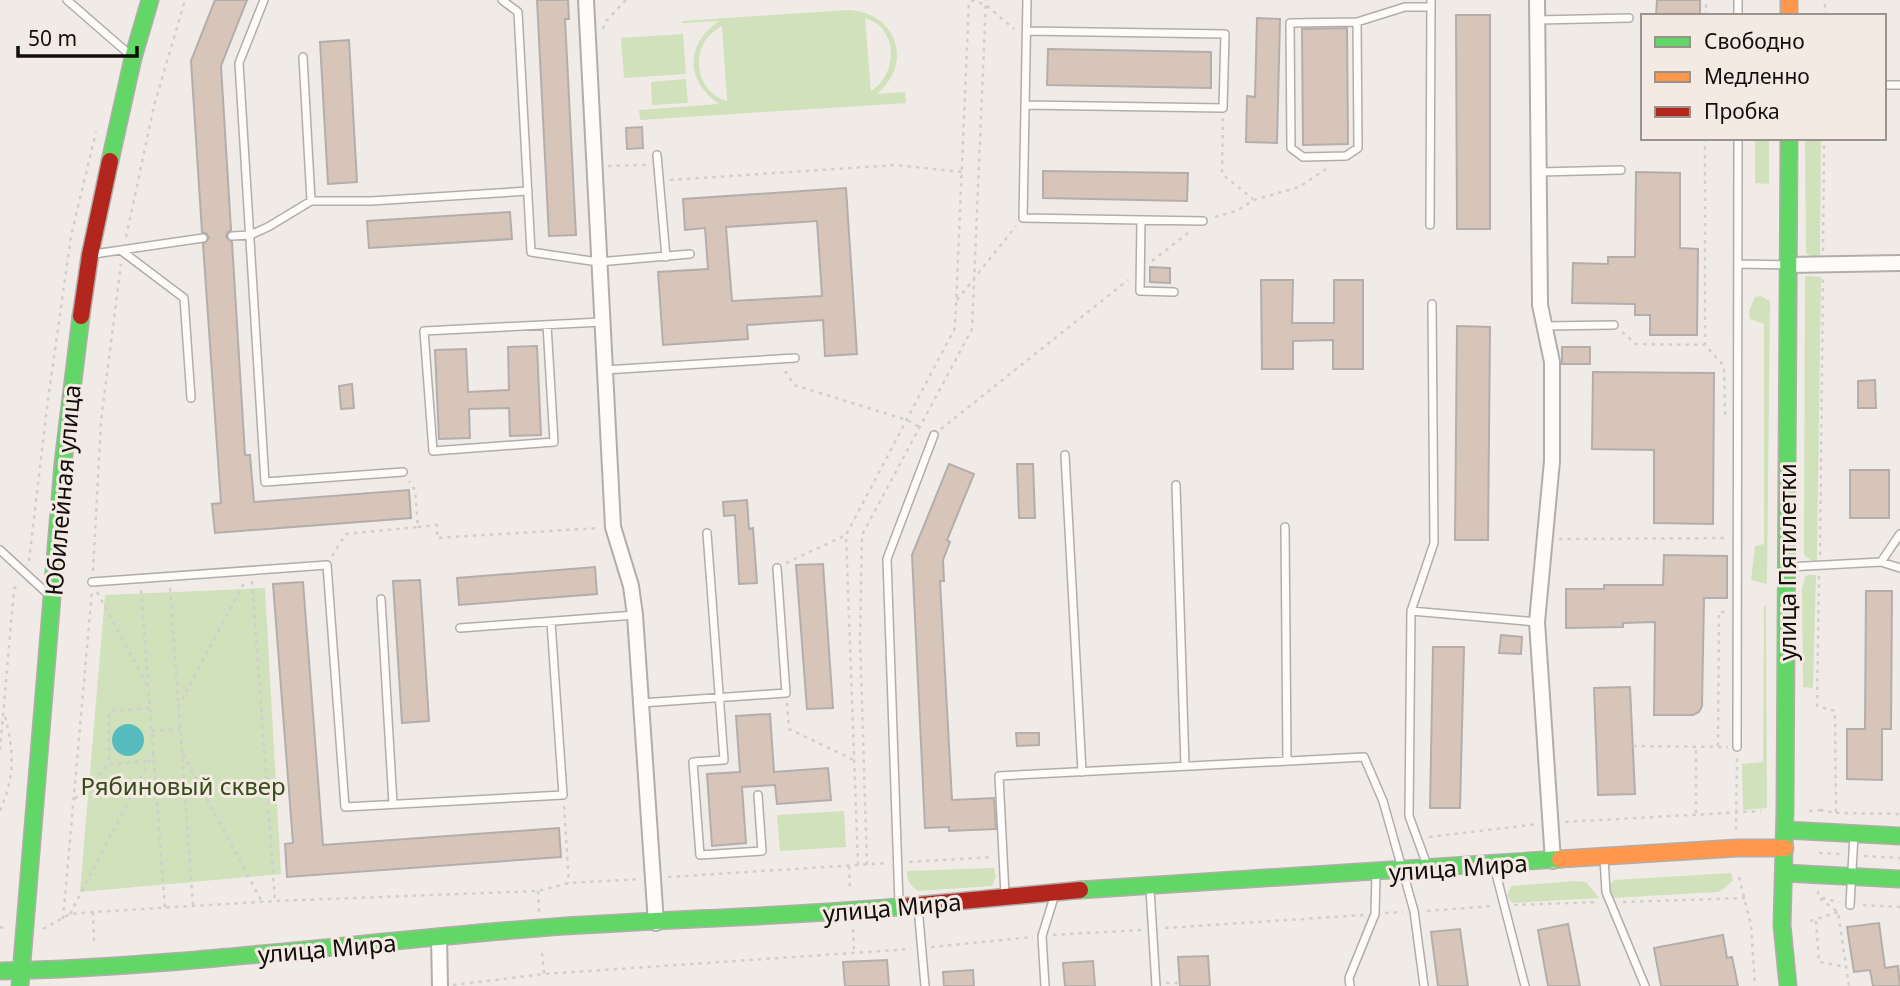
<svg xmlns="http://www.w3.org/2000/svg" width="1900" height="986" font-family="'Noto Sans',sans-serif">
<rect width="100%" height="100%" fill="#f1ebe7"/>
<path fill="#d0e1bc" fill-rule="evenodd" d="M848,10C897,12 914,63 877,94L905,92L906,103L640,120L639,110L719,104C685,81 685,44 719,21L682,23V21ZM865,18C899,28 898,74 871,91ZM722,26L727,100V101C692,90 689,42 722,26Z
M683,34L686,74L624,78L621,38Z
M686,79L688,103L652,105L651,82Z
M1755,138H1769V184L1755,183Z
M1805,138H1821L1820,258H1814L1806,253Z
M1805,276L1821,277L1817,561H1812L1804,555Z
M1761,296L1770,301L1767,584L1751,580L1755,546L1764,544V324L1750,319L1749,311L1755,297Z
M1808,575H1816L1813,688L1803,687L1802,589L1805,577Z
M265,588L281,874L80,892L105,595Z
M1766,605L1767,808L1743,810L1742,764L1763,762L1764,606Z
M844,811L846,847L780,851L777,815Z
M994,868L996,877L992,886L918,891C910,886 907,880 907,871Z
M1731,873L1733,880L1725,888L1718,892L1611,898C1607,891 1609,886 1614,880Z
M1575,881L1586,882L1599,898L1512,903L1507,896L1511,886Z"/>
<path fill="#56bcbd" d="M112 740a16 16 0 1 1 32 0a16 16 0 1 1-32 0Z"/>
<path fill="#d7c5ba" stroke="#b3aeac" stroke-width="2" fill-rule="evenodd" d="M215,0H247L221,66L231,230L227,233L226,237L232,242L245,455H250L254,502L409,490L411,518L215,533L212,504L221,503L203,244L209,238L207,234L202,232L191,61Z
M537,0H568L569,19H565L576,235L549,236Z
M1657,0H1700V16H1656Z
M1456,15H1490V229H1457Z
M1257,18L1280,19L1277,143L1246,142L1247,96L1255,97Z
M1347,28L1348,144L1303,145L1302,29Z
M349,40L357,182L328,184L320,42Z
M1048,49L1211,52V88L1047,85Z
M642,127L643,148L627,149L626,128Z
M1043,171L1188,173L1187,201L1043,198Z
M1636,172L1680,173V248L1698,249L1697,335H1650V315H1635V304L1572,303L1573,263L1608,264V257H1635Z
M846,188L857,354L825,356L823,320L747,325L748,339L663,345L658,272L708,269L705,228L685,230L683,199ZM817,221L822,296L732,301L726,227Z
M510,212L512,239L369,248L367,221Z
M1150,267L1170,268V283L1150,282Z
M1261,280H1293L1292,323H1334V280H1363V369H1333V340L1293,341V369H1262Z
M1457,326L1490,327L1488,540H1455Z
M537,346L541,435L510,436L509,408L469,409L470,438L439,439L435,350L466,349L468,392L509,390L508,347Z
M1562,347H1590V364H1562Z
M1593,372L1714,373L1713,524L1654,523V450L1592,449Z
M1875,380L1876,408H1858V381Z
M352,384L354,408L341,409L339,386Z
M949,464L974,474L947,540L950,542L943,560L944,581H940L952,800L994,798L996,829L949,831V827L925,828L912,555Z
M1017,464H1033L1035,518H1019Z
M1850,470H1889V518H1850Z
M747,500L749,529L753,528L757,583L739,584L735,515L724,516L723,502Z
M1664,555L1727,556V598H1704L1702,706L1699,712L1693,715H1654L1655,622L1623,623V627L1566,628V589H1604V585H1663Z
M823,564L833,708L807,709L796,565Z
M595,567L597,594L459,605L457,578Z
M420,580L429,721L402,723L393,581Z
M303,582L323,845L559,828L561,857L287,877L285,844L293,843L273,584Z
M1866,591H1892L1891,729H1882V780L1847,779V729H1865Z
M1501,635L1522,637L1521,654L1499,653Z
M1433,647H1464L1460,808H1430Z
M1630,687L1635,794L1598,795L1594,688Z
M770,714L774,772L828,768L831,800L777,804L775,785L742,787L746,843L712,846L707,774L740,772L736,716Z
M1016,733H1039V745L1017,746Z
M1879,923L1885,968L1898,966L1900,986H1873L1870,970L1854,972L1847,927Z
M1568,924L1580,986H1548L1538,930Z
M1460,929L1468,986H1438L1431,932Z
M1723,935L1727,958L1732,957L1738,986H1661L1654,948Z
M1208,956L1210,986H1180L1178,957Z
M887,960L889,986H845L843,962Z
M1093,961L1095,986H1065L1063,963Z
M973,970L974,986H944L943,972Z"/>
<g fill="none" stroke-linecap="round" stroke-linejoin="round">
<defs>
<path id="lane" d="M67,0L129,54
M264,0L239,63L265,482L403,472
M502,0L518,12L531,252L598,262L690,254
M1027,0L1023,218L1203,221
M1738,0V16
M1537,20L1629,18
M1357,22L1358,148L1346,156L1303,157L1291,148L1290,23Z
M1357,22L1405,7H1431
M303,57L311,201
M1884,85H1900
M1025,105L1223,108L1225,34L1027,31
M657,155L666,257
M1539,172L1621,170
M1141,220L1140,291L1174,292
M1430,225L1431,0
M232,236L250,235L268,227L311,201H371L528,191
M123,252L184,298L191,398
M94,254L203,238
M1739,264L1787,265
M547,325L554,442L433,451L424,331L601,322
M1545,326L1614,325
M605,370L795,358
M1065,455L1082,772
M1176,485L1185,766
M1285,527L1287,761
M707,533L724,760L693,762L700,855L762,851L758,795
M0,550L49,595
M1881,562L1900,534
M1787,567L1881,562L1900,568
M92,582L327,565L345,807L563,795L551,622
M381,599L393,804
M1411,611L1537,622
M460,628L635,615
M641,703L786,693L777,568
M1737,747L1738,138
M1604,858L1606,892L1645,986
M1427,865L1409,816L1411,611L1434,543L1432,304
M1494,866L1525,986
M1150,889L1156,986
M1005,895L999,776L1364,757L1383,801L1414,911L1424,986
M899,903L887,559L934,435
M1850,905L1854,835
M918,907L925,986
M1045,986L1042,936L1055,894
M1350,986L1349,978L1375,914L1376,873"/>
<path id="street" d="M586,0L613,527L631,586L635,615L656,923
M1537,0L1540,305L1552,362V461L1537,622L1553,861
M1788,265L1900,263
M439,938L440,986"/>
<path id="fast" d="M110,161L133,58L150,0
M1785,830L1900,836
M1785,873L1900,879
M1080,890L1560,859
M0,971C180,967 359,942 539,928C662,919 786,917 909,906
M20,986L63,463L81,316
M1788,986L1782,925L1785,811L1789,138"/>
<path id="slow" d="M1789,0V16
M1560,859L1737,848H1785"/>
<path id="jam" d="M81,316L90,255L110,161
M909,906L1080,890"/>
</defs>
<use href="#lane" stroke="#b2adaa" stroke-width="10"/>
<use href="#street" stroke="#b2adaa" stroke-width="18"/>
<use href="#fast" stroke="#b2adaa" stroke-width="19"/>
<use href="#slow" stroke="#b2adaa" stroke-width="19"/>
<use href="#jam" stroke="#b2adaa" stroke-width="19"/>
<path stroke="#d0cece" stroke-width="2.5" stroke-dasharray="3.5 5" stroke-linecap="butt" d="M971,0L986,5L1014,29
M1706,16V0
M1825,16V0
M603,29L606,21L626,0
M1223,118L1222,174L1253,199
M1705,138V345L1724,366L1725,415
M608,166L646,165
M670,180L896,165L962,172
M1215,217L1236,211L1254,200L1299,187L1326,169
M126,237L154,106L185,0
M1823,251L1824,138
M1152,261L1188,233
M957,300L1016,226
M1622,332L1636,344L1705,345
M785,371L794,385L907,420L921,428
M941,429L1128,280
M418,527L437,525V538L599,528
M1559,539L1728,538
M1820,555L1823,278
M332,556L346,534L418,527L415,490L409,481
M29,561L47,407L71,236L96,132
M786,563L846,535
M93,571L101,421L121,264
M1819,576L1817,706L1835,711L1836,813L1822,810L1821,814
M252,581L275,901
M170,588L193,906
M141,590L165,908
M97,592L147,685
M787,703L789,729L854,760
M178,707L244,583
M149,708L109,711V764L150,761
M152,731L180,729
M1633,746L1728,747
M1718,746L1719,612H1727
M0,750L14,589L19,582
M183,754L262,902
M75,799L109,764
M564,806L569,883
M0,811C16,772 14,752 4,712
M1809,811L1822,810
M1696,813V746
M1836,813L1900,814
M1565,822L1761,811
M1736,830L1737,758
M1429,837L1538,824
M1819,853L1840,854
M1864,856L1900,858
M909,862L993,857
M858,865L846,535L955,328L969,0
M867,865L860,638L862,535L972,329L986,0
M849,866L850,891
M668,877L888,863
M1739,877L1751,925L1755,986
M538,891L539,912
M1818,891V897L1838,912L1849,986
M1822,898L1839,902
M1623,902L1745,898
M1514,905L1598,902
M1863,905L1900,907
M1427,911L1493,906
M93,912L94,941
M1385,913L1403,912
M70,914L153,754
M63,919L92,591
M1810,921L1838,912
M1816,921L1819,962L1846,967
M0,927L5,928
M1165,928L1364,915
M43,929L70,914L93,912L275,901L538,891L569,883L640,879
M853,929L854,952
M1053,935L1141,930
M931,947L1033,937
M542,953L544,974
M1166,983H1180
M453,985L544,974L911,949"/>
<use href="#lane" stroke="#fdfcfb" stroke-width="7"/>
<use href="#street" stroke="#fdfcfb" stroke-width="14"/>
<use href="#fast" stroke="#63d668" stroke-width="16"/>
<use href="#slow" stroke="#ff974d" stroke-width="16"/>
<use href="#jam" stroke="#b3261e" stroke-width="16"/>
</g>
<g text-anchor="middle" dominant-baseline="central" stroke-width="6" stroke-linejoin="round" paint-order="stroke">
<g font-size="24" fill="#110e0b" stroke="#f5eae3">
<text transform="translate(62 490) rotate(-85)">Юбилейная улица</text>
<text transform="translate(1786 562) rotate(-90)">улица Пятилетки</text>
<text transform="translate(1458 867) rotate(-4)">улица Мира</text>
<text transform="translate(892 907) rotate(-5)">улица Мира</text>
<text transform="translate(327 948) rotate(-5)">улица Мира</text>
</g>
<g font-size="24" fill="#334c18" stroke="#f5eae3">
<text x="183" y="785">Рябиновый сквер</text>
</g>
</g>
<rect x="1641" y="14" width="245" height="126" fill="#f5eae3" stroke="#9a928d" stroke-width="2"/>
<rect x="1655" y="37" width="35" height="10" fill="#63d668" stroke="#9a928d" stroke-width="2"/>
<text x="1704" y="49" font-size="21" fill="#110e0b">Свободно</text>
<rect x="1655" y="72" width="35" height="10" fill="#ff974d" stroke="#9a928d" stroke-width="2"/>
<text x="1704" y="84" font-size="21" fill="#110e0b">Медленно</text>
<rect x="1655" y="107" width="35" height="10" fill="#b3261e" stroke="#9a928d" stroke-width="2"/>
<text x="1704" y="119" font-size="21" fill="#110e0b">Пробка</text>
<path d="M18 46v10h119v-10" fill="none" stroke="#110e0b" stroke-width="3.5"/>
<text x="28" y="46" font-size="21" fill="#110e0b" stroke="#f5eae3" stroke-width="5" paint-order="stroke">50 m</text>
</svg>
